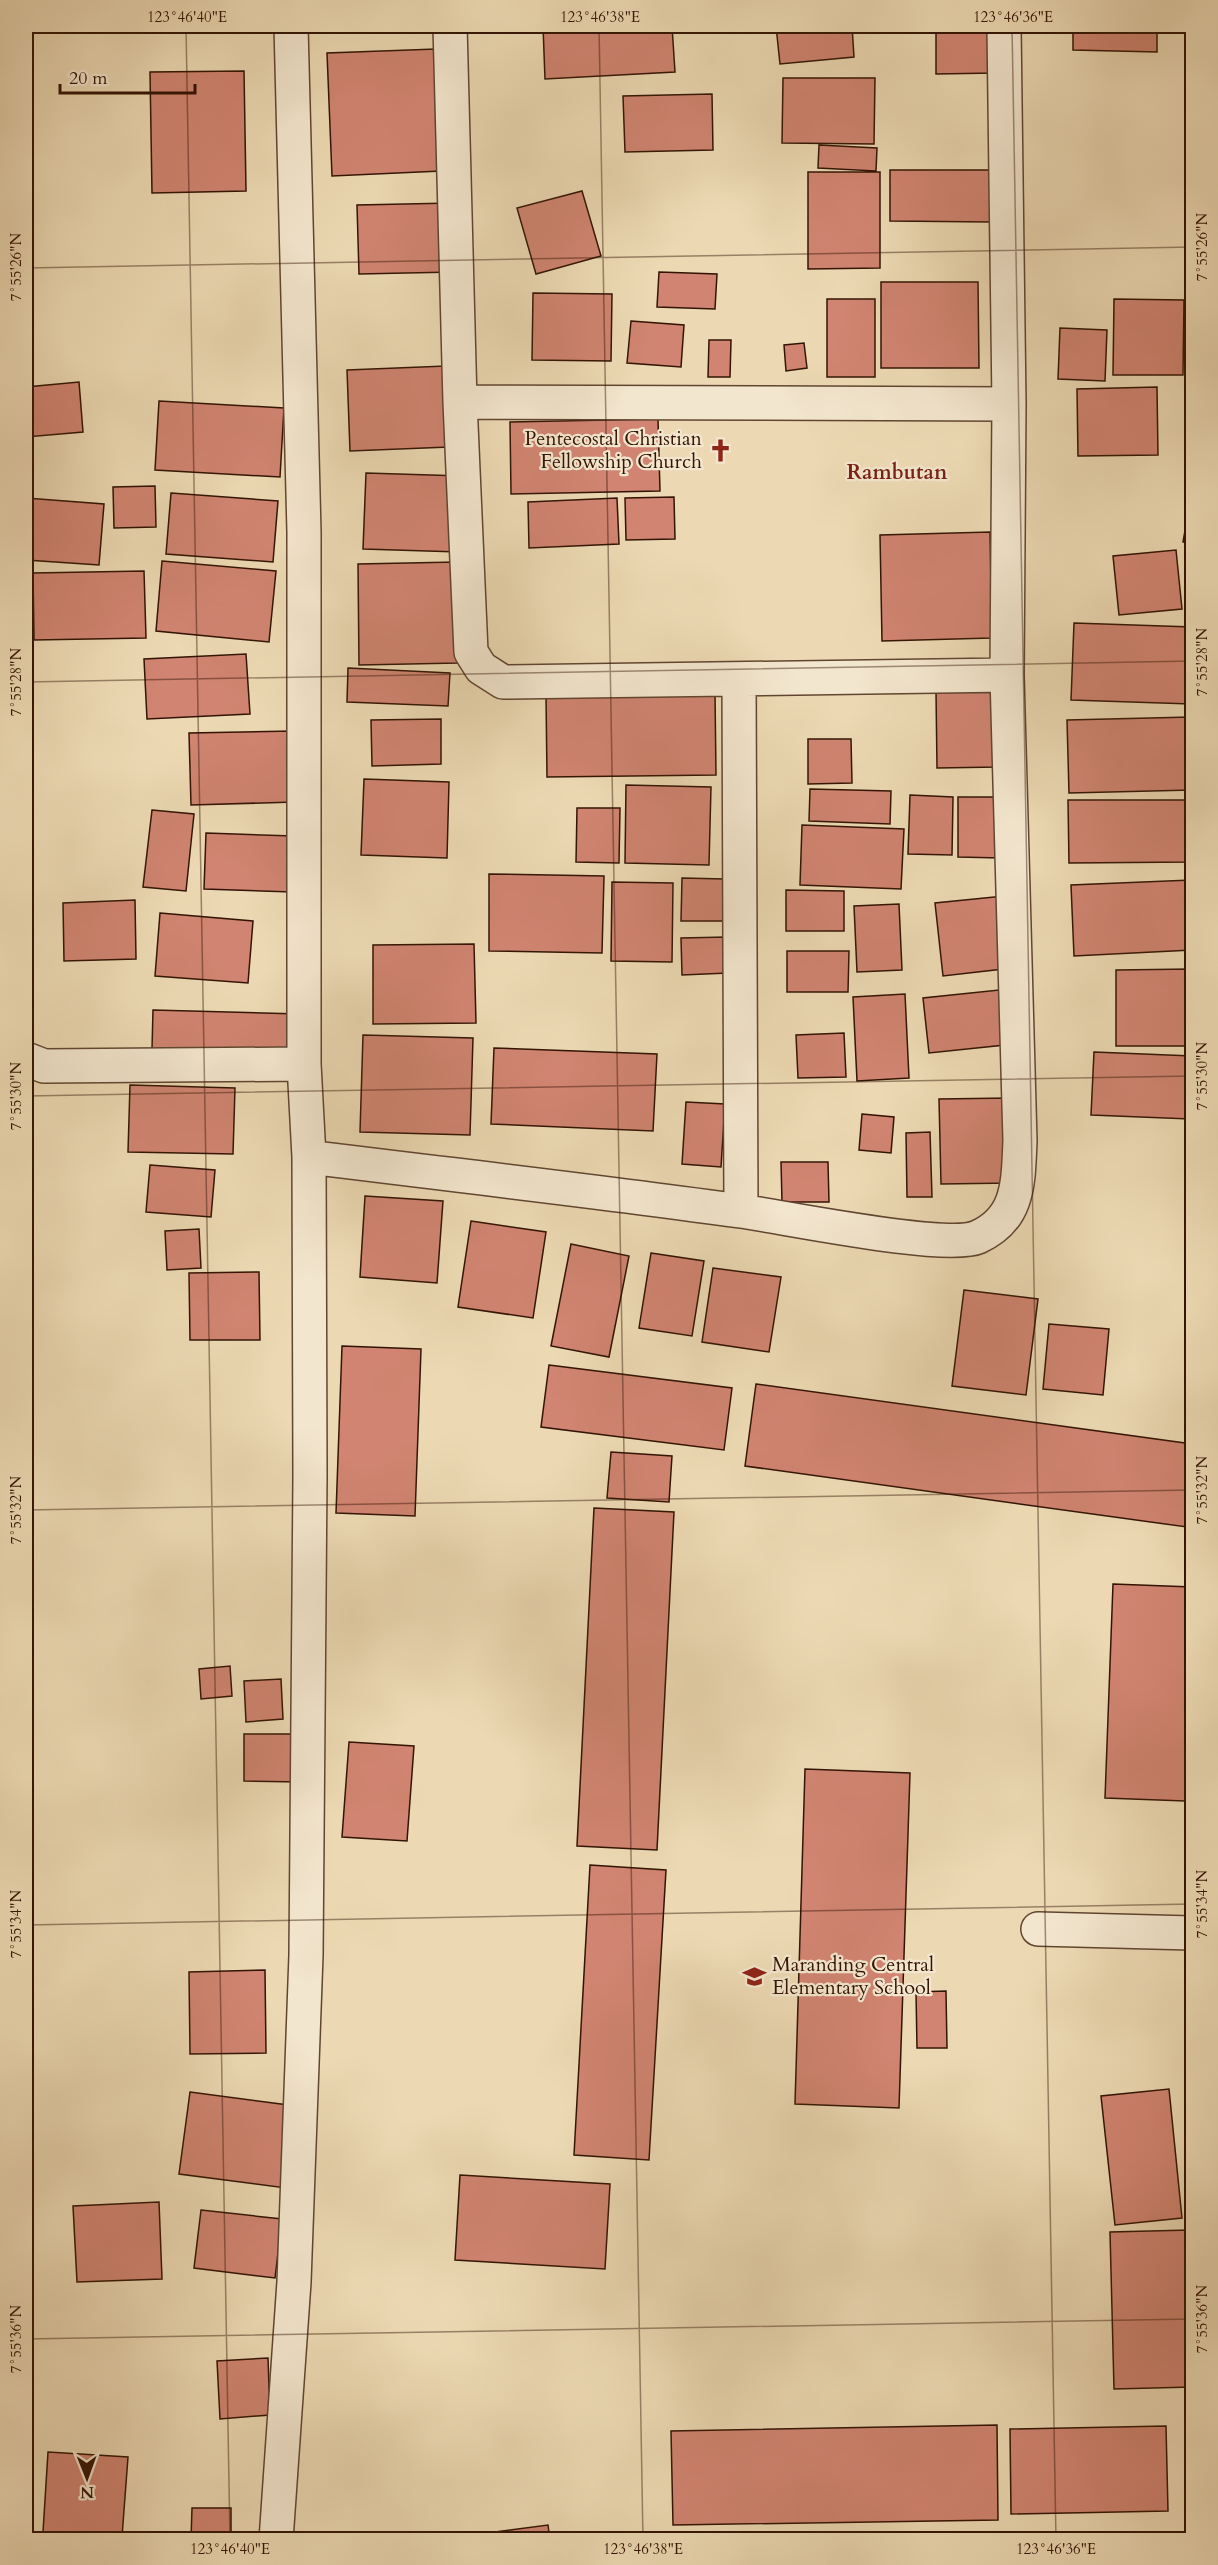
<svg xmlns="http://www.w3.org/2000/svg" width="1218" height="2565" font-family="Cardo,serif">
<rect width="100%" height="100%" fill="#ecd9b3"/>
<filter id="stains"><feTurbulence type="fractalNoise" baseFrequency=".00333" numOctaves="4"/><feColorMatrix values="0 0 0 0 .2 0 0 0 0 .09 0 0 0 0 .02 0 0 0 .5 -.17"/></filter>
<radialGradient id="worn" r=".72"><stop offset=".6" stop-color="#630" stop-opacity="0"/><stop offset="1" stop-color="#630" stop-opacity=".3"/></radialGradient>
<path fill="#d08471" stroke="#331404" stroke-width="1.5" d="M543,26H672L675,72L545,79Z
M776,26H852L854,57L780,64Z
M936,26H994V73L936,74Z
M1073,26H1157V52L1073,50Z
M436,49L441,171L332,176L327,53Z
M244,71L246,191L152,193L150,72Z
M783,78H875L874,144L782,143Z
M712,94L713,150L625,152L623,96Z
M819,145L877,148L876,171L818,168Z
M890,170H992V222L890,221Z
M808,172H880V268L808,269Z
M582,191L601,256L536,274L517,208Z
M453,203L454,272L359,274L357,205Z
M659,272L717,274L715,309L657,307Z
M881,282H978L979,368H881Z
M533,293L612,294L611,361L532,360Z
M827,299H875V377H827Z
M1114,299L1184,300L1183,375H1113Z
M631,321L684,325L681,367L627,363Z
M1060,328L1107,330L1105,381L1058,379Z
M709,340H731L730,377H708Z
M804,343L807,368L786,371L784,345Z
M446,366L449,447L350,451L347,370Z
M79,382L83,432L26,437V387Z
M1157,387L1158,455L1078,456L1077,389Z
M159,401L284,408L280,477L155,470Z
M1191,403H1192V466H1186Z
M658,419L660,491L511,494L510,422Z
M366,473L462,476L459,552L363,549Z
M155,486L156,527L114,528L113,487Z
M1192,491V544L1183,542Z
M171,493L278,501L273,562L166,554Z
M674,497L675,539L626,540L625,498Z
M26,498L104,504L99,565L26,560Z
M617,498L619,544L529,548L528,502Z
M990,532L992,638L882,641L880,535Z
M1176,550L1182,609L1119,615L1113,556Z
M162,561L276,571L269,642L156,631Z
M457,562L458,663L359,665L358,564Z
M144,571L146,638L34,640L33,573Z
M1074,623L1192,627L1191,704L1071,700Z
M246,654L250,714L147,719L144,659Z
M348,668L450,673L448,706L347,702Z
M936,692H997L998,767L937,768Z
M715,693L716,775L547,777L546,696Z
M1191,717L1192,790L1069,793L1067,720Z
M441,719V764L372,766L371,720Z
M293,731L295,802L191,805L189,733Z
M808,739H851L852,783L808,784Z
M364,779L449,782L447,858L361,855Z
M626,785L711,787L709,865L625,863Z
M810,789L891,791L890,824L809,821Z
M910,795L953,797L952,855L908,854Z
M958,797H1001V858L958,857Z
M1068,800H1191L1192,862L1069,863Z
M577,808H620L619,863L576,862Z
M152,810L194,814L186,891L143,887Z
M802,825L904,829L901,889L800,885Z
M206,833L293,836L292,892L204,889Z
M489,874L604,876L602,953L489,951Z
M682,878L724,879V921H681Z
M1191,880L1192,950L1074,956L1071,885Z
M612,882L673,883L672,962L611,961Z
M786,890L844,891V931H786Z
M1004,896L1012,968L943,976L935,903Z
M135,900L136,959L64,961L63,903Z
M899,904L902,970L857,972L854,906Z
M160,913L253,921L248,983L155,976Z
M726,937L728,973L682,975L681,938Z
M474,944L476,1023L373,1024V945Z
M787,951H849L848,992H787Z
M1192,969V1046H1116V970Z
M999,990L1005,1045L929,1053L923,998Z
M905,994L909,1078L857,1081L853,997Z
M153,1010L299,1014L298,1053L152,1049Z
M844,1033L846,1077L798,1078L796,1035Z
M363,1035L473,1038L470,1135L360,1132Z
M494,1048L657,1054L653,1131L491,1124Z
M1094,1052L1192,1056L1190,1119L1091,1115Z
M130,1085L235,1088L233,1154L128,1152Z
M1009,1098L1011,1183L941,1184L939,1099Z
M686,1102L725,1104L721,1167L682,1164Z
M862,1114L894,1117L891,1153L859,1150Z
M930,1132L932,1197H907L906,1133Z
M781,1162H828L829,1202H782Z
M150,1165L215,1170L211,1217L146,1212Z
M365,1196L443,1201L437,1283L360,1277Z
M471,1221L546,1232L533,1318L458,1307Z
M199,1229L201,1268L167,1270L165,1231Z
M571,1244L629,1256L609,1357L551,1346Z
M651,1253L704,1261L692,1336L639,1328Z
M713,1268L781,1277L769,1352L702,1342Z
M259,1272L260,1340H190L189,1273Z
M964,1290L1038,1299L1026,1395L952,1386Z
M1049,1324L1109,1329L1103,1395L1043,1389Z
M342,1346L421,1349L415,1516L336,1513Z
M549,1365L732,1388L724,1450L541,1427Z
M756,1384L1192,1444V1490L1187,1527L745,1466Z
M611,1452L672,1456L669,1502L607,1498Z
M594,1508L674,1512L657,1850L577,1846Z
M1113,1584L1192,1587L1185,1801L1105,1798Z
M230,1666L232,1696L201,1699L199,1669Z
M281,1679L283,1719L246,1722L244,1681Z
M244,1734H301V1782L244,1781Z
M349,1742L414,1746L407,1841L342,1837Z
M805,1769L910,1773L899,2108L795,2104Z
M1188,1860H1192V1912Z
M590,1865L666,1870L649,2160L574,2155Z
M265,1970L266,2053L190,2054L189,1972Z
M946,1991L947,2048H917L916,1992Z
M1169,2089L1182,2218L1115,2225L1101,2096Z
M190,2092L296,2106L286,2188L179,2174Z
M460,2175L610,2184L605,2269L455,2260Z
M159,2202L162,2279L77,2282L73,2206Z
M201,2210L282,2219L275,2278L194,2268Z
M1190,2230L1192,2387L1114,2389L1110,2232Z
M268,2358L270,2415L220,2419L217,2361Z
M997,2425L998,2520L673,2525L671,2431Z
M1166,2426L1168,2511L1011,2514L1010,2429Z
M48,2452L128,2457L122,2537L43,2532Z
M26,2453H30L32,2527H26Z
M192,2508H231V2540H191Z
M548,2525L550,2540H450L449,2538Z"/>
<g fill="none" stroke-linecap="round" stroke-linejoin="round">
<defs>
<path id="street" d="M450,26L460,402L471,652L481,668L503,682L1007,675
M460,402L1009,404
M739,679L741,1211
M26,1059L44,1066L304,1064
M309,1157C452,1175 597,1191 740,1211C784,1217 947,1251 978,1237C1020,1218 1018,1181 1020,1141L1007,675L1009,404L1004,26
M1038,1929L1192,1933
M276,2540L294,2282L306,1955L310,1476L309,1157L304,1064V532L291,26"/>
</defs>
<use href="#street" stroke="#614530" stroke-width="36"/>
<use href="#street" stroke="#f3e6ce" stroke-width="33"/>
</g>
<path fill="none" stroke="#331404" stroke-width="1.5" stroke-opacity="0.45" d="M186,26L230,2540M599,26L643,2540M1012,26L1056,2540M26,268L1192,247M26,682L1192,661M26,1096L1192,1076M26,1510L1192,1490M26,1925L1192,1904M26,2339L1192,2319"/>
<defs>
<symbol id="church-bare" viewBox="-9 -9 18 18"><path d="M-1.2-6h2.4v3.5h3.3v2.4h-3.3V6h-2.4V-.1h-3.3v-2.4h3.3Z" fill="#8f2418" stroke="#f3e6ce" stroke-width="2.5" paint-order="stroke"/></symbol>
<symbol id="school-bare" viewBox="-9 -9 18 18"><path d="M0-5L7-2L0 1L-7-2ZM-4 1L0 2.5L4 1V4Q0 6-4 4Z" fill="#8f2418" stroke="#f3e6ce" stroke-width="2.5" paint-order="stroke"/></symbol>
</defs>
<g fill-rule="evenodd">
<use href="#church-bare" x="704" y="434" width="33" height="33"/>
<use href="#school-bare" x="738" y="1960" width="33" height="33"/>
</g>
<g text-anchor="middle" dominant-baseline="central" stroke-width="4.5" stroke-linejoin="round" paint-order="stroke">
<g font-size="20" fill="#331404" stroke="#f3e6ce" text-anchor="end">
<text x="702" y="438">Pentecostal Christian<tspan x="702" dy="23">Fellowship Church</tspan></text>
<text x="772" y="1964" text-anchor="start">Maranding Central<tspan x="772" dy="23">Elementary School</tspan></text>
</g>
<g font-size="21" font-weight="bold" fill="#7a1f14" stroke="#f3e6ce">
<text x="897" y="472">Rambutan</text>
</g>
</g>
<rect width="1218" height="2565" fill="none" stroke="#ecd9b3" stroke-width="66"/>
<g transform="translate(87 2478) rotate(179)" stroke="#f3e6ce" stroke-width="4.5" paint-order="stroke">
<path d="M0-4.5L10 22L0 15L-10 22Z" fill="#331404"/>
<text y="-9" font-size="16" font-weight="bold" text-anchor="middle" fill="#331404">N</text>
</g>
<path d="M60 84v9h135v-9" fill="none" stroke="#331404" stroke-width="3"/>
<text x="69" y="84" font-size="18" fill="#331404" stroke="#f3e6ce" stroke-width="4.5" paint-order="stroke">20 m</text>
<rect x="33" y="33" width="1152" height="2499" fill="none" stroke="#331404" stroke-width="2"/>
<g font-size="15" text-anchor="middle" fill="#331404">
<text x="187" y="22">123°46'40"E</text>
<text x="600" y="22">123°46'38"E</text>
<text x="1013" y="22">123°46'36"E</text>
<text transform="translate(1202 247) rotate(-90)" y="5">7°55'26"N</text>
<text transform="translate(16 267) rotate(-90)" y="5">7°55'26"N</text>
<text transform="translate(1202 662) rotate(-90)" y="5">7°55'28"N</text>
<text transform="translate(16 682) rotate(-90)" y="5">7°55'28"N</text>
<text transform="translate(1202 1076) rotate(-90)" y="5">7°55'30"N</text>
<text transform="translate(16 1096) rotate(-90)" y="5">7°55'30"N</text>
<text transform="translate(1202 1490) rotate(-90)" y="5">7°55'32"N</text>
<text transform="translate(16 1510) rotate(-90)" y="5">7°55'32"N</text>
<text transform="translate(1202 1904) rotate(-90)" y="5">7°55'34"N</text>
<text transform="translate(16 1924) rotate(-90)" y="5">7°55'34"N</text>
<text transform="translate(1202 2319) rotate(-90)" y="5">7°55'36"N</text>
<text transform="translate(16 2339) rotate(-90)" y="5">7°55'36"N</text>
<text x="230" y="2554">123°46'40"E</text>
<text x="643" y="2554">123°46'38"E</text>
<text x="1056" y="2554">123°46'36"E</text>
</g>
<rect width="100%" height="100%" filter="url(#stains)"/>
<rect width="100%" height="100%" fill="url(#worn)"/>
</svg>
